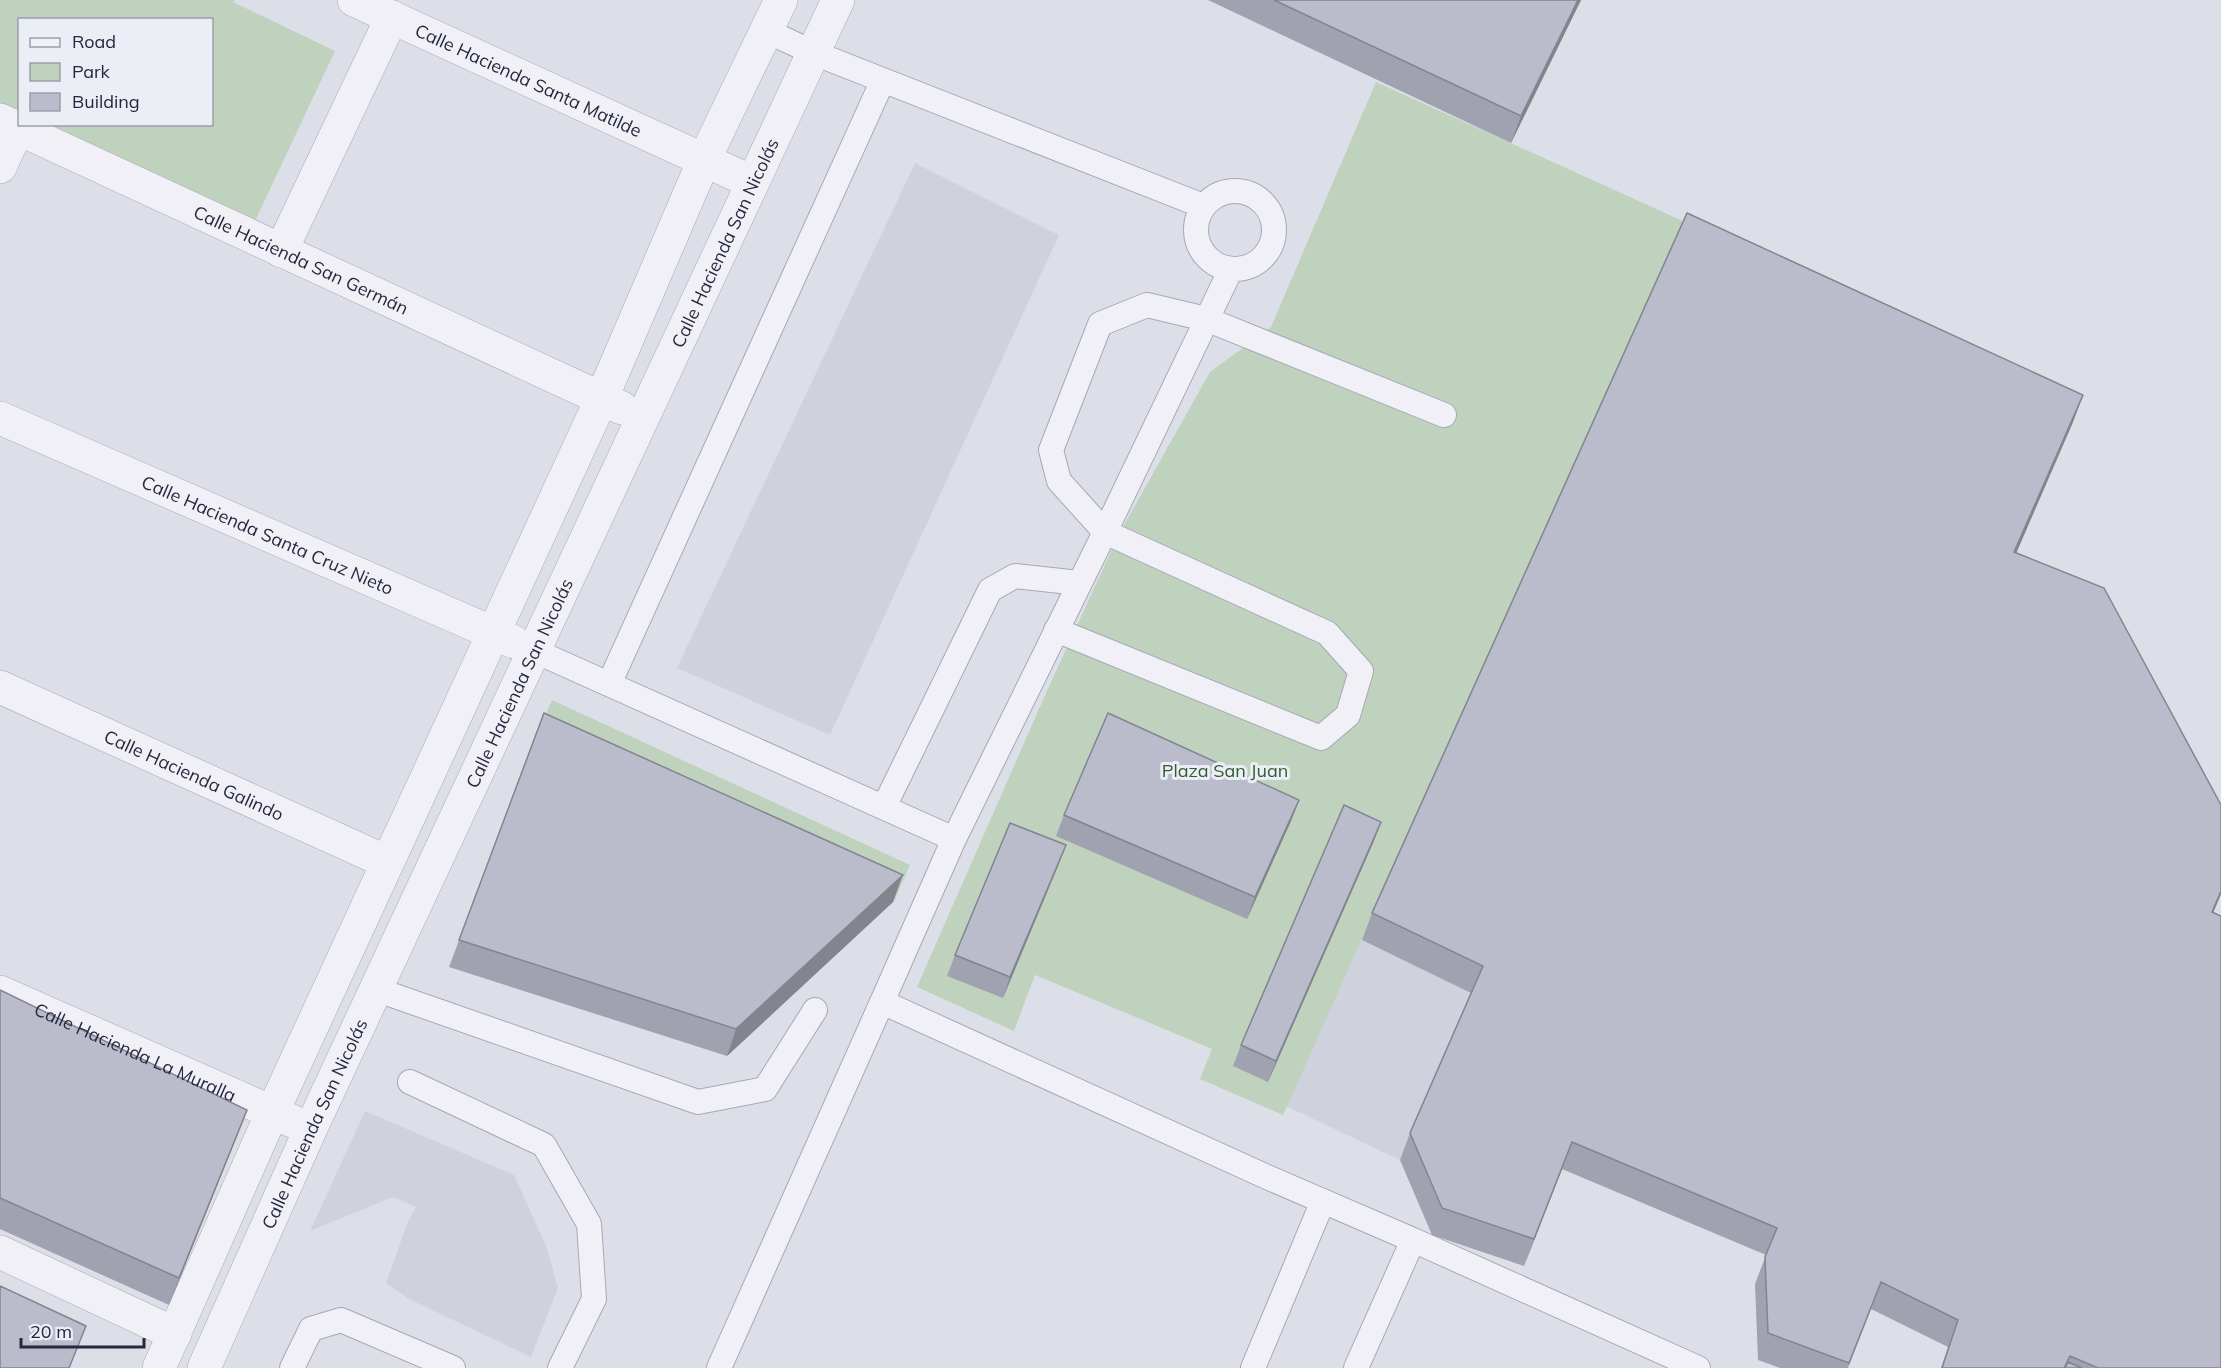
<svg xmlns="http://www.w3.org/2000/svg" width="2221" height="1368" font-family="Mulish,sans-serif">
<rect width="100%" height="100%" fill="#dddfe8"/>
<path fill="#cfd1dd" d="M915,163L1059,235L830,735L677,668Z
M1362,940L1473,993L1400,1160L1286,1106Z
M365,1111L514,1175L547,1248L558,1288L531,1357L409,1299L386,1283L407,1224L416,1207L393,1197L310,1231Z"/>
<path fill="#bed2bd" d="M0,0H235L233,2L335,51L255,221L49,125L212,124V20H20L19,112L0,104Z
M1376,82L1685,222L1283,1115L1200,1079L1212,1049L1035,975L1014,1031L917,987L1046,693L1119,534L1210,372L1271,327Z
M552,700L910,865L894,902L534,740Z"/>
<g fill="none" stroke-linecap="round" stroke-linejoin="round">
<defs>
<path id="lane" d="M767,31L814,53L1203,206
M1196 230a39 39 0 1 1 78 0a39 39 0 1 1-78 0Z
M1056,630L1321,738L1348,715L1361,671L1327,633L1105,532L1059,481L1051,450L1100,324L1147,305L1206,319L1444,415
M535,651L954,839L882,1002
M609,684L883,80
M884,807L990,590L1015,576L1079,583
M954,839L1105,532L1231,269
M375,989L698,1102L765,1089L815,1010
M410,1082L544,1145L589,1224L594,1299L560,1368
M1413,1240L1698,1368
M292,1368L311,1329L341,1320L453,1368
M719,1368L882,1002L1267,1177L1413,1240L1356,1368
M1253,1368L1323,1201"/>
<g id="street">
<path id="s1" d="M354,0L752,182"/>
<path id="s2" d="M0,120L622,408"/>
<path d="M0,167L18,128"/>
<path d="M281,251L392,17"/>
<path id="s3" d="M0,418L514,642"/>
<path id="s4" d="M0,687L387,862"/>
<path id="s5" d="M0,992L292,1121"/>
<path d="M0,1252L175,1334"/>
<path d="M159,1368L272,1113L601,400L704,160L781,0"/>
<path id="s6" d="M204,1368L311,1128L838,0"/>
</g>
</defs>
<use href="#lane" stroke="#a6a8b5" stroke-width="26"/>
<use href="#street" stroke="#a6a8b5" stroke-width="34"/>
<use href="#lane" stroke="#f0f0f6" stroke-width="24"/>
<use href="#street" stroke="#f0f0f6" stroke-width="33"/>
</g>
<path fill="#a0a2af" d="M1208,0H1581L1511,143Z
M2083,395L2073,422L2016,553L2221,805V894L2213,913L2221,1368H1941L1948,1347L1871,1309L1848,1368H1780L1758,1360L1755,1284L1766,1255L1562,1169L1524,1266L1432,1235L1400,1160L1410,1133L1471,993L1362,940L1372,913Z
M544,713L893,902L727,1056L449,967Z
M1299,800L1291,821L1247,919L1056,836L1064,815Z
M1381,822L1373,843L1268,1082L1233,1066L1241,1045Z
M1066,845L1058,866L1003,998L947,976L955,955Z
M0,990L247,1110L237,1136L169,1305L0,1229Z"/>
<path fill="#82848e" d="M1578,0H1581L1511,143L1521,116Z
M2083,395L2073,422L2005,579L2014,552Z
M1299,800L1291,821L1247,919L1255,897Z
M1381,822L1373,843L1268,1082L1276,1061Z
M1066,845L1058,866L1003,998L1010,977Z
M903,875L893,902L727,1056L736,1029Z
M2221,891V894L2202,939L2212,912Z
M247,1110L237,1136L169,1305L179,1278Z
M1572,1142L1562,1169L1524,1266L1534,1239Z"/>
<path fill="#babccb" stroke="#82848e" stroke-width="1.5" d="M1274,0H1578L1521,116Z
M1687,213L2083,395L2014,552L2104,588L2221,805V891L2212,912L2221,916V1368H2098L2070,1356L2064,1368H1942L1958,1320L1881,1282L1849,1363L1768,1333L1765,1257L1777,1228L1572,1142L1534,1239L1442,1208L1410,1133L1483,966L1372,913Z
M544,713L903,875L736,1029L459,940Z
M1108,713L1299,800L1255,897L1064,815Z
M1344,805L1381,822L1276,1061L1241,1045Z
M1010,823L1066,845L1010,977L955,955Z
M0,990L247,1110L179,1278L0,1198Z
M0,1286L86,1326L69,1368H0Z
M2068,1362L2082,1368H2065Z"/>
<g text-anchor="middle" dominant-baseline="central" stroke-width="6" stroke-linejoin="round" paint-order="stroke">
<g font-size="18" fill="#25293f" stroke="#eceef5">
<text stroke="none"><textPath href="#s1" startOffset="192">Calle Hacienda Santa Matilde</textPath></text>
<text stroke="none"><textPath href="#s6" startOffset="1240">Calle Hacienda San Nicolás</textPath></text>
<text stroke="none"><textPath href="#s2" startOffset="332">Calle Hacienda San Germán</textPath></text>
<text stroke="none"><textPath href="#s3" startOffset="292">Calle Hacienda Santa Cruz Nieto</textPath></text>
<text stroke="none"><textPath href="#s6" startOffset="754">Calle Hacienda San Nicolás</textPath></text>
<text stroke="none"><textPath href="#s4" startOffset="213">Calle Hacienda Galindo</textPath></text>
<text stroke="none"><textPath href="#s5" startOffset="148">Calle Hacienda La Muralla</textPath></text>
<text stroke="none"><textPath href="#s6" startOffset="268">Calle Hacienda San Nicolás</textPath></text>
</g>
<g font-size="18" fill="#325b33" stroke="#eceef5">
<text x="1225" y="770">Plaza San Juan</text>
</g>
</g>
<rect x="18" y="18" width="195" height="108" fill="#eceef5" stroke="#9c9fac" stroke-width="1.5"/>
<rect x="30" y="38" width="30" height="9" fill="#f0f0f6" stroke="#9c9fac" stroke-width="1.5"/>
<text x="72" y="48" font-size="18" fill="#25293f">Road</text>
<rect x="30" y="63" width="30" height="18" fill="#bed2bd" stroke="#9c9fac" stroke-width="1.5"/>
<text x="72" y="78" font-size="18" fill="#25293f">Park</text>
<rect x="30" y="93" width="30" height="18" fill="#babccb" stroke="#9c9fac" stroke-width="1.5"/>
<text x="72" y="108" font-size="18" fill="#25293f">Building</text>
<path d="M21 1338v9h123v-9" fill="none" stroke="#25293f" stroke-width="3"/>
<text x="30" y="1338" font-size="18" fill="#25293f" stroke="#eceef5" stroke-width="4.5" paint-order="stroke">20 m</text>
</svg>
